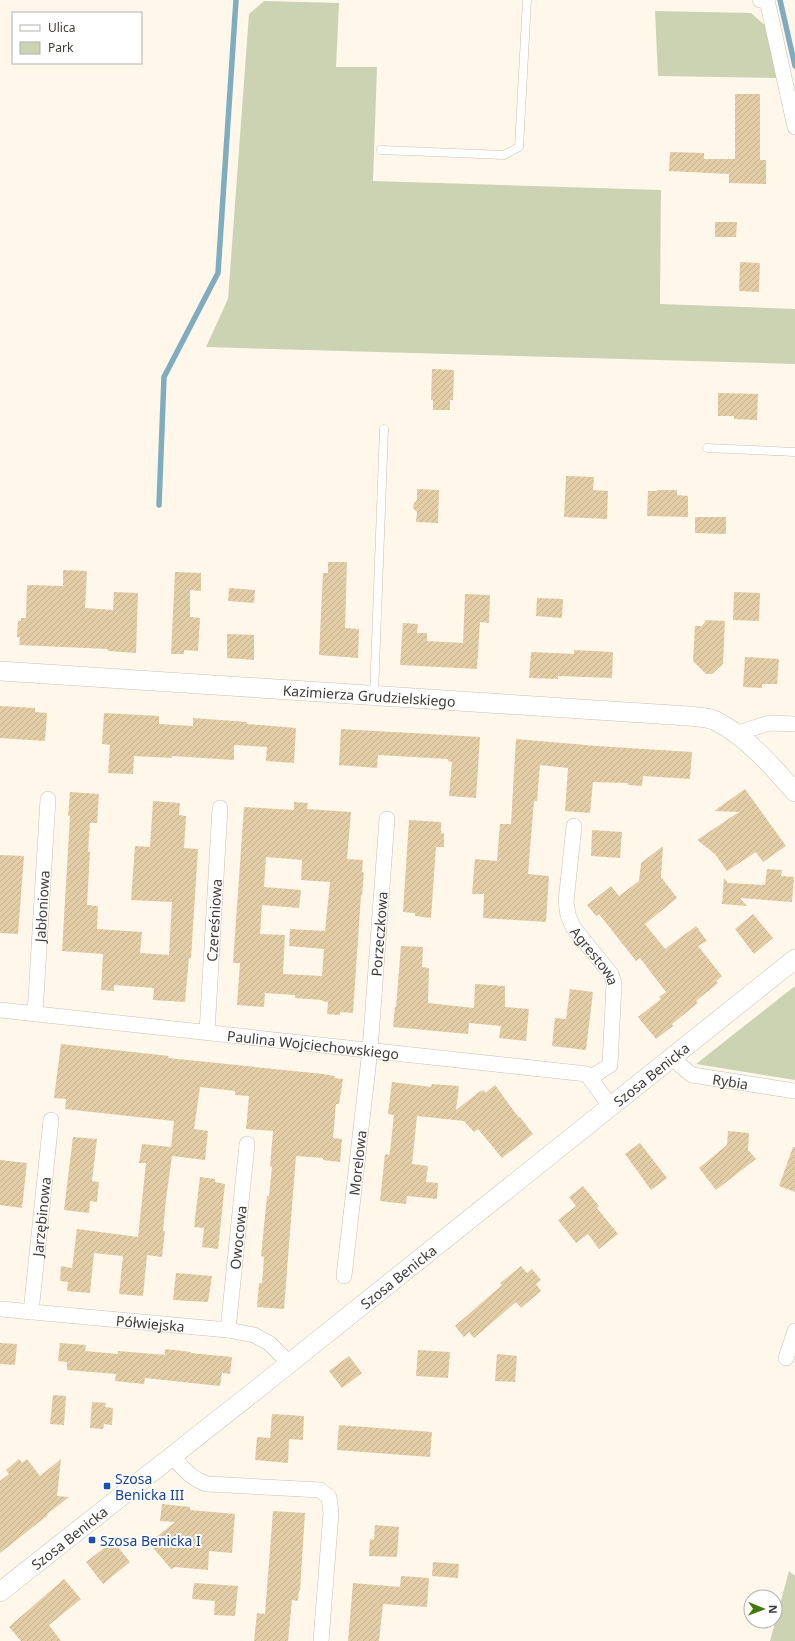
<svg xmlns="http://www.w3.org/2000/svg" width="795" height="1641" font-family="'Noto Sans',sans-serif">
<defs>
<pattern id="building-hatch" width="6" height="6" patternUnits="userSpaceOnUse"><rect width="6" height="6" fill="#e2cda7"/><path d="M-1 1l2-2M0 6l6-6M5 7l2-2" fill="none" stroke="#c3b190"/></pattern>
</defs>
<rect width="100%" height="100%" fill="#fff7ea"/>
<path fill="#cbd3b3" d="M264,1L339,3L336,67H377L373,181L661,190L660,304L795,309V364L206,347L228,299L249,14Z
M655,11L751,13L767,27L777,78L658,76Z
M795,986V1080L696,1064Z
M789,1571L795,1576V1641H770Z"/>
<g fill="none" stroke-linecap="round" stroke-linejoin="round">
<path stroke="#7fadbf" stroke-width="5.5" d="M780,0L795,66
M159,505L164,377L218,273L236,0"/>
</g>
<path fill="url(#building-hatch)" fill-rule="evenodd" d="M735,94H760V160H766V184L729,183V174L669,171L670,152L704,153V159H735Z
M715,222H737L736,237H715Z
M740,262L760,263L759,292L739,291Z
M432,369L454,370L453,400H450V410H433V400H431Z
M718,393L758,394L757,420L734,419V416H718Z
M566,476L594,477L593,490L608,491L607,519L564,517Z
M417,489L439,490L438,523L416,522L417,512L413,508L414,503L417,500Z
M657,490H677V495L688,496V517L647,516L648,491H657Z
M695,517H726V534L695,533Z
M328,562H347L345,628L359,629L358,658L319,655L323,573H328Z
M63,570L87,571L85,608L113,610L114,592L138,593L136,653L108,651V649L19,645L20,637H17L18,621H21V618H26L27,585L63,586Z
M175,572L201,573V591L190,590V617L200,618L198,651L184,650V654H171Z
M229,588L255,590L254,603L228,601Z
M734,592L760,593L759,621L733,620Z
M465,594L490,595L489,623L480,622L477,669L400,665L403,623L418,624L417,633H427V641L463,643Z
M537,598L563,599L562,618L536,616Z
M706,620L725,621L723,664L712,674H706L693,661L695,626H702Z
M227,634L254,635V660L227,658Z
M574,650L613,652L612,678L558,676V679L529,678L531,652L574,654Z
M745,657L779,659L777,684H762V688L743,687Z
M0,706L35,708V712L47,713L45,741L0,738Z
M104,713L159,716V724L193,726V718L247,722V724L296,728L294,763L266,761L267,747L234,745V760L172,756V758L134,756L133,774L108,773L110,745L102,744Z
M341,729L480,737L476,798L449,796L452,762L448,761V759L378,755L377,768L339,765Z
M516,739L597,746L692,752L690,779L643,776L642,786L628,785V783L593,782L590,813L565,811L568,768L540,765L537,801H534L528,874L549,876L546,922L483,918L484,894H472L475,859L497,861L500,824H511Z
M745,789L786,846L763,862L756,852L727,871L715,854L697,840L739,812L714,811Z
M70,792L99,794L97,823H90L88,852H90L87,905L98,906L97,929L142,932L140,953L169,955L172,902L131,900L135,846L150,847L153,801L180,803L179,815L186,816L184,848L198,849L191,958H189L185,1002L153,1000L154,988L114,985V991L101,990L103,954L62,951L70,816H68Z
M294,802L308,803L307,809L351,812L347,859L363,860L362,872L364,873L362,895H361L353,1013L340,1012V1015L327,1014L328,1002L322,1001V1000L295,998V995L265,993L264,1007L237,1005L240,963H233L244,807L294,810ZM266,857L302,860L301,880L330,882L325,931L290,929L289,946L324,949L322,976L283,974L285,935L260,934L262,905L299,908L301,890L264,887Z
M409,820L441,822V833L444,834V847H436L431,918L415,916V913L403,912Z
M592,830L622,832L620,858L591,856Z
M663,846L661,877L677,898L645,924L665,949L696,926L707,941L698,946L722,976L716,981L718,983L696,1001L698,1003L672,1024L673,1026L656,1039L638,1017L661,999L659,997L666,992L640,958L636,961L599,914L596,916L587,905L611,886L619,896L639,881L641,863Z
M0,855L24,856L18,934L0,933Z
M767,869L782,870L781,876L794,877L792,902L740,898L747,906L722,904L724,878L728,883L765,885Z
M753,914L773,938L754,954L735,929Z
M401,946L423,947L422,967L429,968L428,1003L474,1008L475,984L505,986V1007L529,1009L526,1041L499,1038L501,1026L469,1023L468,1034L393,1027L395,1007H396Z
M570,989L593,992L586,1050L552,1046L555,1018L566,1019Z
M61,1044L169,1056L168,1058L323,1074L335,1076L334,1078L343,1079L339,1104H336L333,1138L342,1139L340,1162L323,1160V1158L296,1156L284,1309L257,1307L259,1283H262L264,1257L261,1256L267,1196H269L272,1167L270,1166L273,1131L246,1129L249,1096L235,1095V1091L200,1087L194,1129L208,1131L205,1160L172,1156L166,1199L163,1231H165L162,1257L147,1255L143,1296L119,1294L123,1256L94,1253L90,1293L67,1291L68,1282L60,1281L61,1266L72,1268L77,1229L138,1237L146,1163H139L142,1144L171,1147L174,1121L65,1109L66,1099L54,1098Z
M392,1082L431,1087L432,1084L459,1086L456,1110L479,1092L484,1090L485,1093L495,1085L519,1118L520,1117L533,1134L502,1158L478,1129L474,1132L464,1121L417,1116L412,1164L428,1166L426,1182L438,1183L437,1199L407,1196L406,1204L380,1201L385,1154L389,1155L390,1151L394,1115L388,1114Z
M728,1131L749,1133L748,1150L756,1159L716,1190L699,1168L727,1145Z
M73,1137L97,1139L92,1181L99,1182L97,1202L90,1201L89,1213L64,1210Z
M640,1143L667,1178L651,1190L625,1154Z
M793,1147H795V1192L779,1186Z
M0,1160L27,1163L22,1208L0,1205Z
M200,1177L215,1179V1182L225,1184L218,1249L202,1247L204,1228L194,1227Z
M583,1186L599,1206L597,1208L618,1234L599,1249L588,1234L576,1243L558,1220L576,1206L569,1197Z
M521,1266L527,1273L532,1269L541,1280L536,1284L541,1291L521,1308L516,1302L474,1338L469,1332L464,1337L455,1326L502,1285L500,1283Z
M176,1273L212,1276L208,1302L173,1300Z
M0,1343L17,1344L15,1365L0,1364Z
M60,1343L86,1345L85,1351L118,1354V1351L165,1355V1349L191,1352L190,1353L232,1357L230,1374L222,1373L220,1386L145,1378L144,1384L115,1381L116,1374L67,1370V1362L58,1361Z
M418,1350L450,1352L448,1378L416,1376Z
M497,1354L517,1356L515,1382L495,1381Z
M349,1356L362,1373L342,1388L329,1371Z
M53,1395L66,1396L64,1425L50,1424Z
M92,1402L106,1403L105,1407L113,1408L112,1425L104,1424L103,1429L90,1428Z
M272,1414L304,1416L303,1440L289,1439L288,1463L255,1460L257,1437L270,1438Z
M339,1425L432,1432L430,1457L337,1450Z
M19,1459L22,1463L27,1459L40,1476L61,1459L57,1496L69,1497L47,1514L48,1515L0,1553V1481L9,1474L6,1470Z
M162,1504L190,1507V1510L235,1514L232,1553L209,1551L208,1570L175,1567L171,1569L149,1543L175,1522L160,1521Z
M273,1511L305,1513L300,1591L299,1590L298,1601L292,1600L288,1641H254L257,1613L265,1614Z
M375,1525L399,1527L397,1557L369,1556L370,1539L374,1540Z
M113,1541L130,1562L103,1584L86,1562Z
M433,1562L459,1564L458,1578L432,1576Z
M401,1576L429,1578L427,1607L383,1604L379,1641H348L353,1583L400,1587Z
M64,1579L81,1599L49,1625L61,1641H21L9,1627Z
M194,1583L238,1586L235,1616L214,1615L215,1601L192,1599Z"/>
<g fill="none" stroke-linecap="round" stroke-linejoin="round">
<defs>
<path id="service" d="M381,150L504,155L519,147L527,0
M707,448L795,452
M374,695L384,429"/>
<g id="minor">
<path d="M760,0H767L795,127"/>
<path d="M735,734L769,723L795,724"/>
<path id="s1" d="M574,826L566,902L568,915L573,927L611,974L614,983L610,1065L590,1078"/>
<path id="s2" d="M0,1010L587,1074L610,1106"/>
<path id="s3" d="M35,1014L48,799"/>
<path id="s4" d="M207,1032L220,808"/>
<path id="s5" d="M673,1056L681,1066L692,1075L795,1091"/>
<path id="s6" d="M344,1276L370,1050L387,819"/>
<path id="s7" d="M0,1309L228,1330L254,1335L269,1343L289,1363"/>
<path id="s8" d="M31,1312L51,1120"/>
<path id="s9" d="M228,1330L247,1144"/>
<path d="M786,1358L795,1331"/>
<path d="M172,1456C183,1468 191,1479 207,1484L320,1490L329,1497L331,1513L321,1641"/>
</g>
<g id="tertiary">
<path id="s10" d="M0,671L688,716C697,717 708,717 716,721C746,736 773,767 795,792"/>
<path id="s11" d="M0,1592L261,1386L795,959"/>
</g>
</defs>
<use href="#service" stroke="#c7c0b3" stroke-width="9"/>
<use href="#minor" stroke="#c7c0b3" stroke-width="16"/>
<use href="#tertiary" stroke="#c7c0b3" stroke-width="20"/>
<use href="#service" stroke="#fff" stroke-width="8"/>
<use href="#minor" stroke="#fff" stroke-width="15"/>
<use href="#tertiary" stroke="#fff" stroke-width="19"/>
</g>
<g fill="#1a4fb4" stroke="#fff" stroke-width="1.5">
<rect x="103" y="1482" width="8" height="8" rx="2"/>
<rect x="88" y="1536" width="8" height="8" rx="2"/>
</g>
<g text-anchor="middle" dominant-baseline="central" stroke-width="4" stroke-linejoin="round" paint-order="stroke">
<g font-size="14" fill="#3f3c37" stroke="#fff">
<text stroke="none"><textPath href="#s10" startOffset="370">Kazimierza Grudzielskiego</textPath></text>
<text stroke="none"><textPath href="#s3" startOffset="108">Jabłoniowa</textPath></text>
<text stroke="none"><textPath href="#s4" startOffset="112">Czereśniowa</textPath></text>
<text stroke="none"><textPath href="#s6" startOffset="344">Porzeczkowa</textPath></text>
<text stroke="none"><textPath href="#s1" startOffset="139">Agrestowa</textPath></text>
<text stroke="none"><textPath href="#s2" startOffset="315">Paulina Wojciechowskiego</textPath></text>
<text stroke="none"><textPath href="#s11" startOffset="832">Szosa Benicka</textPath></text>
<text stroke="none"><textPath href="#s5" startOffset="66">Rybia</textPath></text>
<text stroke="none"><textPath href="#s6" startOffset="114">Morelowa</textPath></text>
<text stroke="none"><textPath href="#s8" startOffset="96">Jarzębinowa</textPath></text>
<text stroke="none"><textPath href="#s9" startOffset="93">Owocowa</textPath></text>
<text stroke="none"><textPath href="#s11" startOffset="508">Szosa Benicka</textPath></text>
<text stroke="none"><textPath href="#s7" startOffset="151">Półwiejska</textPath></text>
<text stroke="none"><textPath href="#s11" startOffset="88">Szosa Benicka</textPath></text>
</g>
<g font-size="14" fill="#164399" stroke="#fff" text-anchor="start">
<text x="115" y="1478">Szosa<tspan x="115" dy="16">Benicka III</tspan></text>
<text x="100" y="1540">Szosa Benicka I</text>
</g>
</g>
<rect x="12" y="12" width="130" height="52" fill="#ffffff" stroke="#b2b1af"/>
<rect x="20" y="25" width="20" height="6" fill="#ffffff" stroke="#b2b1af"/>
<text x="48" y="32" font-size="12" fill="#3f3c37">Ulica</text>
<rect x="20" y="42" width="20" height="12" fill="#cbd3b3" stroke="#b2b1af"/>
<text x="48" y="52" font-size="12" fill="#3f3c37">Park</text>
<g transform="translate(763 1609) rotate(91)"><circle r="19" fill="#ffffff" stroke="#b2b1af"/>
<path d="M0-3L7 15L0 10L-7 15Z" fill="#43790a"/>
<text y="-6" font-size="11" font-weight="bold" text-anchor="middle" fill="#3f3c37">N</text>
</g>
</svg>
